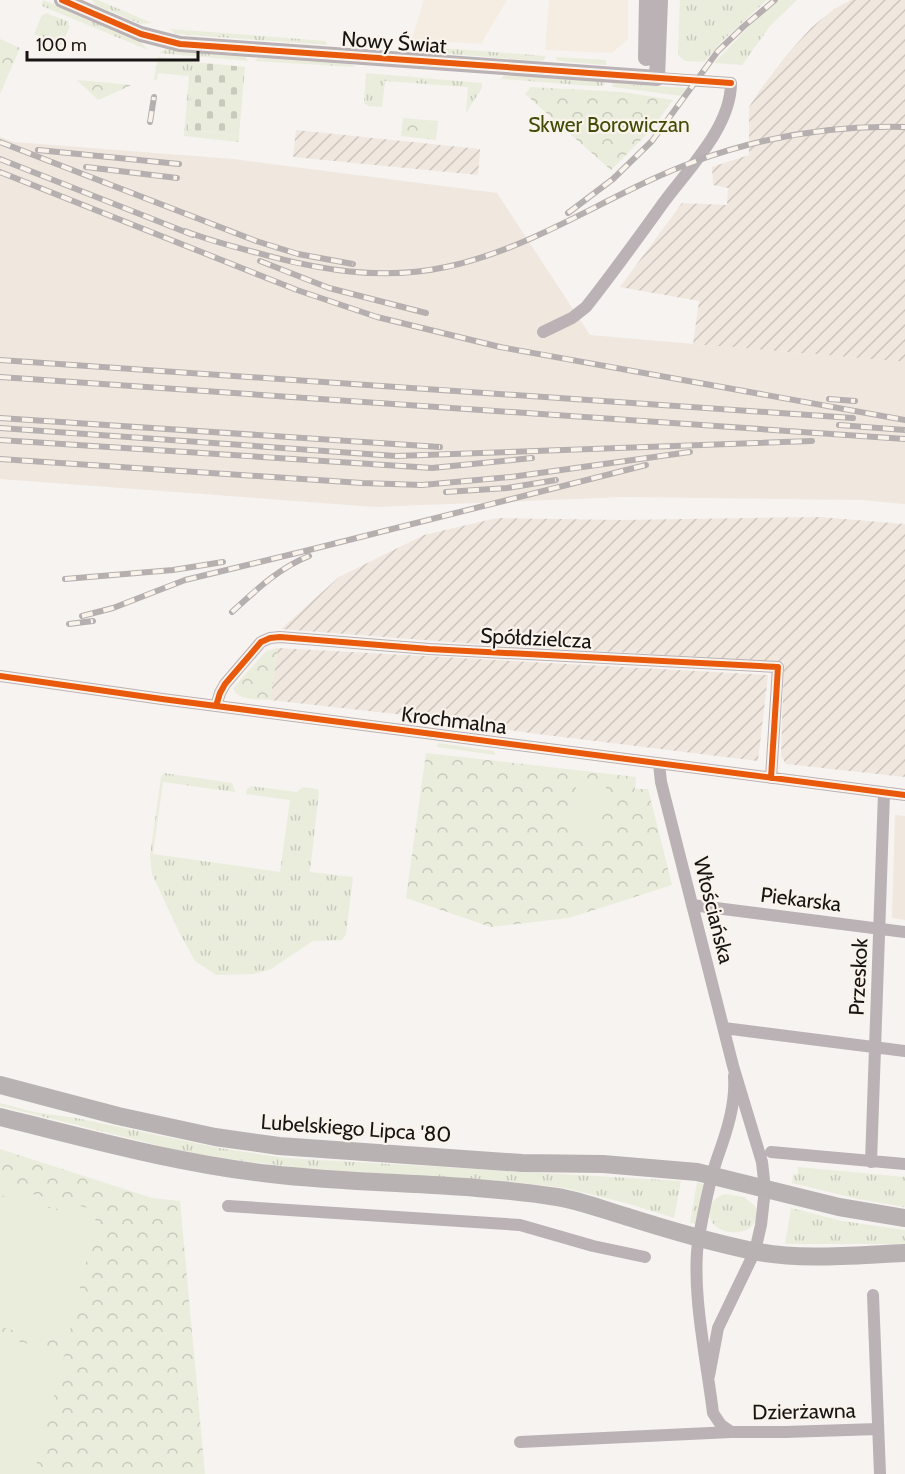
<svg xmlns="http://www.w3.org/2000/svg" width="905" height="1474" font-family="Cabin,sans-serif">
<defs>
<pattern id="industrial-furrows" width="10" height="10" patternUnits="userSpaceOnUse" patternTransform="scale(1.5)"><rect width="10" height="10" fill="#f0e7df"/><path d="M-1 1l2-2M0 10L10 0M9 11l2-2" fill="none" stroke="#cdc5be"/></pattern>
<pattern id="grass-tufts" width="24" height="20" patternUnits="userSpaceOnUse" patternTransform="scale(1.5)"><rect width="24" height="20" fill="#eaeddc"/><path d="M3 7l-1-3M5 7V3M7 7l1-3M15 17l-1-3M17 17v-4M19 17l1-3" fill="none" stroke="#c8cabc"/></pattern>
<pattern id="forest-crowns" width="20" height="18" patternUnits="userSpaceOnUse" patternTransform="scale(1.5)"><rect width="20" height="18" fill="#eaeddc"/><path d="M2 6a3 3 0 1 1 6 0M12 15a3 3 0 1 1 6 0" fill="none" stroke="#c8cabc"/></pattern>
<pattern id="cemetery-stones" width="16" height="16" patternUnits="userSpaceOnUse" patternTransform="scale(1.5)"><rect width="16" height="16" fill="#eaeddc"/><path d="M2 7V4a2 2 0 0 1 4 0v3zM10 15v-3a2 2 0 0 1 4 0v3z" fill="#c8cabc"/></pattern>
</defs>
<rect width="100%" height="100%" fill="#f6f3f0"/>
<path fill="#f5ede1" d="M424,0H507L481,44L412,39Z
M549,0H628V39L612,53L545,50Z"/>
<path fill="url(#industrial-furrows)" d="M851,0H905V362L693,344L699,301L620,287L682,203L727,205L728,188L713,185L712,167L749,155V107L760,90L785,57L811,28L834,9Z
M296,130L480,149L478,175L293,157Z
M819,517L905,524V777L786,764L781,756L784,662L476,644L281,629L339,577L424,535L497,518L621,520Z
M278,648L768,675L758,761L538,734L413,716L270,700Z"/>
<path fill="#f0e7df" d="M0,137L14,142L233,159L497,193L590,335L905,362V504L861,500L624,497L375,507L0,479Z
M895,815L905,816V920L892,918Z"/>
<path fill="url(#grass-tufts)" d="M43,0L141,42L148,50L42,6Z
M92,0H98L152,23L141,24L95,5Z
M680,0H767L723,40L704,62L685,61L678,55Z
M780,0H797L770,26L742,65L714,63L755,20Z
M46,13L69,22L68,25L70,26L61,46L34,34L42,15H44Z
M170,29L326,41L327,45L175,34Z
M428,47L546,56L544,60L539,61L426,52Z
M165,49L245,56L248,61L159,53Z
M158,57L194,62L188,130L239,135V142L184,136L189,76L158,73L157,80H154Z
M258,57L350,63L355,67L255,61Z
M555,57L605,60L606,61V65L558,61Z
M366,73L482,83V88L466,113L468,87L385,81L382,107L368,106L364,103Z
M504,75L605,82L603,86H593L501,79Z
M612,83L688,88L682,96L613,87Z
M438,743L494,751L495,755L437,747Z
M164,773L232,783L235,792L163,782L153,854L280,872L290,800L246,794L247,789L251,786L297,792L303,787L317,789L319,792L310,872L353,877L346,934L342,940L313,941L271,969L254,974L216,975L195,961L179,932L152,874L150,856L161,777Z
M0,1103L34,1112L76,1118L219,1148L285,1158L681,1181L674,1218L626,1203L565,1188L515,1182L302,1168L220,1158L185,1152L0,1106Z
M798,1167L905,1177V1207L858,1199L792,1183L793,1174H798Z
M697,1182L705,1185L696,1224L690,1223Z
M726,1194L744,1197L755,1206C766,1243 703,1238 710,1209C712,1200 718,1196 726,1194Z
M791,1208L842,1221L905,1230V1244H785Z"/>
<path fill="url(#forest-crowns)" d="M0,39L20,48L0,94Z
M77,80L132,85L98,100Z
M531,87L622,92L673,100L652,129L611,170L525,94Z
M403,118L438,121L436,140L401,136Z
M278,648L270,700C258,699 237,701 233,688L266,651Z
M426,753L636,777L635,789H648L672,885L569,918L491,927L406,898Z
M0,1149L152,1198L180,1201L205,1474H0Z"/>
<path fill="url(#cemetery-stones)" d="M194,62L245,67L239,135L188,130Z"/>
<path fill="#eaeddc" d="M578,777L607,782L596,844L567,839Z
M0,1186L96,1210L94,1218L0,1195Z
M0,1196L96,1220L67,1343L0,1327Z
M0,1337L65,1353L34,1474L0,1467Z"/>
<g fill="none" stroke-linecap="round" stroke-linejoin="round">
<path stroke="#bab2b4" stroke-width="12" d="M543,332L572,318L586,307C613,273 638,238 664,202C688,169 731,127 731,83L657,78
M0,676L162,699L905,795
M216,706L220,693L225,684L261,642L270,638L280,637L429,649L778,667L771,778
M659,764L661,782L733,1066L762,1162L765,1189L761,1225L755,1251L718,1328L709,1376
M692,905L905,932
M724,1028L905,1051
M771,1152L905,1164
M871,1162L884,793
M228,1206L520,1225L593,1246L645,1257
M873,1295L880,1474
M731,1432L721,1425L713,1413C707,1362 690,1286 699,1236C704,1210 709,1181 718,1156C727,1131 736,1103 734,1076
M520,1442L731,1432H785L878,1429"/>
<path stroke="#bab2b4" stroke-width="16" d="M62,0L141,34L180,44L657,78L660,0
M646,58L647,0"/>
<path stroke="#b9b2b2" stroke-width="18" d="M0,1085L118,1116L215,1137L279,1146L522,1163L603,1164L697,1172L839,1207L905,1218
M0,1117C90,1139 179,1164 271,1174C366,1185 462,1182 557,1197C581,1201 604,1210 628,1217C669,1230 710,1242 753,1251C802,1261 855,1255 905,1253"/>
<defs>
<path id="rail" d="M150,122L154,97
M0,142L256,241L298,254L353,264
M38,150L179,164
M0,159L193,235
M86,167L177,178
M0,172L297,290L377,317L500,347L905,420
M568,213L613,179L652,141L718,51L743,27L775,0
M185,231C208,240 231,246 254,252C318,270 381,281 446,267C536,248 611,192 696,161C762,137 835,125 905,127
M260,261L329,288L426,313
M0,360L853,418
M0,377L905,439
M829,399L855,401
M0,418L440,447
M839,425L905,430
M0,428L396,456L812,441
M0,440L432,468L532,458
M0,459L362,483L422,485L511,477L690,452
M446,492L507,488L556,480
M65,579L173,570L223,562
M232,612C256,590 279,568 309,556
M82,616L113,608L185,580L309,550L646,465
M69,624L93,621"/>
</defs>
<use href="#rail" stroke="#b5b0af" stroke-width="6"/>
<use href="#rail" stroke="#faf3ec" stroke-width="4" stroke-dasharray="11" stroke-linecap="butt"/>
<defs>
<path id="cycleway" d="M62,0L141,34L180,44L731,83
M0,676L162,699L905,795
M216,706L220,693L225,684L261,642L270,638L280,637L429,649L778,667L771,778"/>
</defs>
<use href="#cycleway" stroke="#faf3ec" stroke-width="10"/>
<use href="#cycleway" stroke="#e8590c" stroke-width="6"/>
</g>
<g text-anchor="middle" dominant-baseline="central" stroke-width="4.5" stroke-linejoin="round" paint-order="stroke">
<g font-size="21" fill="#171513" stroke="#faf3ec">
<text transform="translate(394 42) rotate(4)">Nowy Świat</text>
<text transform="translate(536 638) rotate(3)">Spółdzielcza</text>
<text transform="translate(454 720) rotate(7)">Krochmalna</text>
<text transform="translate(801 899) rotate(7)">Piekarska</text>
<text transform="translate(714 910) rotate(76)">Włościańska</text>
<text transform="translate(858 977) rotate(-87)">Przeskok</text>
<text transform="translate(356 1128) rotate(4)">Lubelskiego Lipca '80</text>
<text transform="translate(804 1411) rotate(-1)">Dzierżawna</text>
</g>
<g font-size="21" fill="#414d07" stroke="#faf3ec">
<text x="609" y="124">Skwer Borowiczan</text>
</g>
</g>
<path d="M27 51v9h171v-9" fill="none" stroke="#171513" stroke-width="3"/>
<text x="36" y="51" font-size="18" fill="#171513" stroke="#faf3ec" stroke-width="4.5" paint-order="stroke">100 m</text>
</svg>
